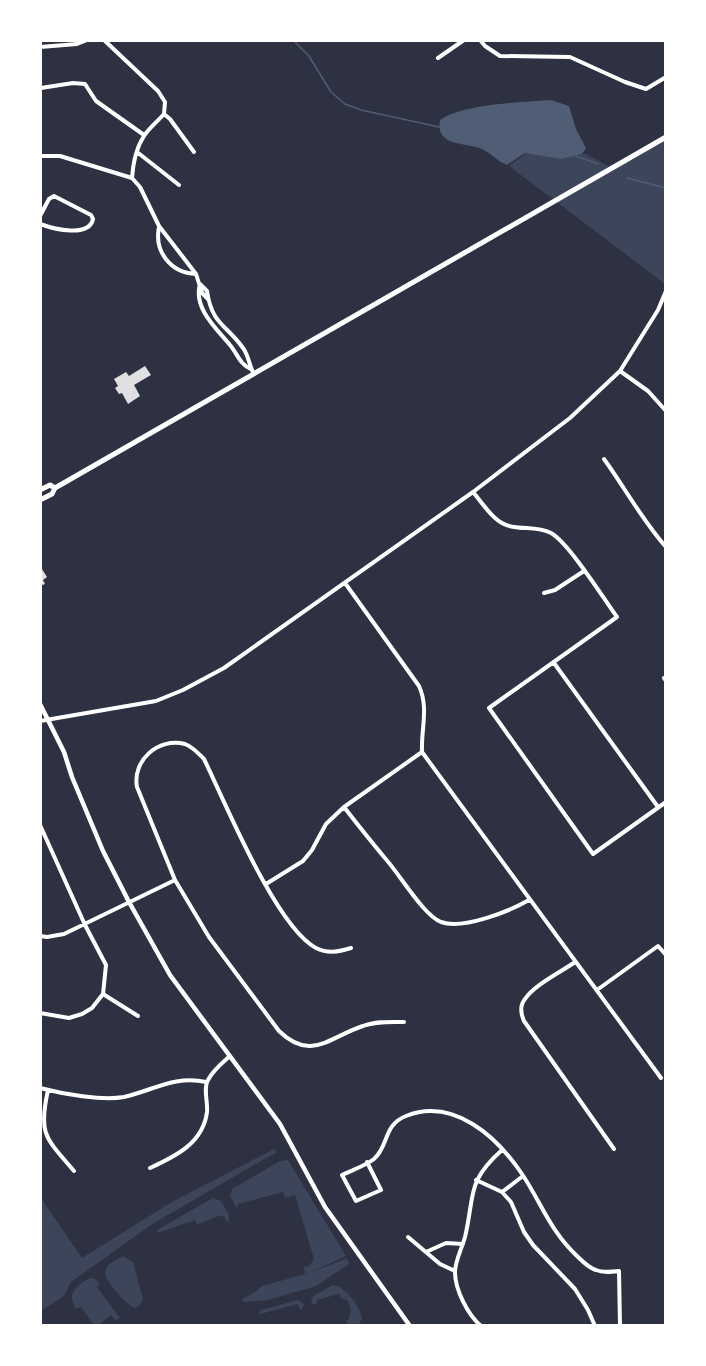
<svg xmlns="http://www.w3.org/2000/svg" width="706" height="1366" font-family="Mulish,sans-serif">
<rect width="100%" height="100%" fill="#2d3142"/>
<path fill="#3c4559" d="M665,138V284L509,166L529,151L586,154L612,168Z
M274,1149L277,1152L154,1223L71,1282L64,1296L41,1311V1198L82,1258L170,1203Z
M288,1160L346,1256L306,1274L347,1258L349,1264L316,1286L268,1300L244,1302L242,1299L255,1292L262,1286L305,1274L304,1267L309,1266L314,1259L295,1195L285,1198L283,1192L238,1204L237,1209L230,1196L232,1189L280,1161Z
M213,1198L221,1201L228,1213L229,1221L227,1222L224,1216L221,1217L220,1215L197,1225L195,1220L158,1233L157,1230Z
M123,1256L133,1262L143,1299L140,1305L135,1308C127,1306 104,1280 105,1272C106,1264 117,1259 123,1256Z
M90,1278L95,1279L100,1284L97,1287L120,1318L115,1320L111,1315L98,1325H92L93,1324L81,1307L76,1309C66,1295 76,1285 90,1278Z
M333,1285C344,1285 362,1308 362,1319L359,1324L347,1325V1321C352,1314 352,1308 347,1300L341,1298L339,1294L317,1300L316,1305L311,1303L313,1296Z
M298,1300L304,1304L302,1309H300L297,1304L257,1315L261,1310Z"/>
<path fill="#4f5d75" d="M551,100L569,106L576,129L586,148L582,154L561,159L525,153L507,165C497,161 491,153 482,149C466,142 435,147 440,120C461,104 523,102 551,100Z"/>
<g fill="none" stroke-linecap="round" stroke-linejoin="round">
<path stroke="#4f5d75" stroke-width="1.5" d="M293,40L309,56L331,92L345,104L361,110L439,127
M576,156L598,164
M627,178L666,188"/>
</g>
<path fill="#e0e0e3" d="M145,366L151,375L134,385L140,396L128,404L122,393L119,394L115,388L118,386L114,379L126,372L129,376Z
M40,566L47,577L43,580L45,584L40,586Z"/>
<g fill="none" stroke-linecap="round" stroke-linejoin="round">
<path stroke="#fff" stroke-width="4" d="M104,40L158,91L165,102L164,114C158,121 149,128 144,136C136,148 133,164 132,178L140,187L159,226L196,274L202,293L208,299
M480,40L485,46L500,56L570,57L625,82L646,89L666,77
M40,47L77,44L87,40
M438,58L464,40
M41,88L73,83L85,84L96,101L144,135
M164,114L170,119L194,152
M137,152L179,185
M40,156H60L132,178
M40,216L49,199L54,196L91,215L93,219C89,238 54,229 40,224
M159,227C154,252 171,273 196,274
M200,284L207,291C212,325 226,324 243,348C249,356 249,366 254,374
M200,284C193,308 216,328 230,345C237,353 240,365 251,369
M620,371L648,391L666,411
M604,459C625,488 642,520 666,547
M473,492C485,506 495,525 514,527C526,529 539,527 551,533C568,542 604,599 617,617L489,708L593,854L666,802
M345,583L419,686C429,708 421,728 422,752L661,1078
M544,593L555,590L584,571
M554,663L658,807
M664,678L666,681
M40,721L156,701L183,690L224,668L473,492L570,418L620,371L658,310L666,291
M344,807C357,824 370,840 384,857C399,873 423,915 441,922C463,930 510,911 529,900
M40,825L85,925L106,965L103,994L92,1008L82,1014L69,1018L40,1013
M266,884L303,861L312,850L326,824L344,807L422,752
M40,936L47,937L64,934L175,880
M351,948C338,952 328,954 316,948C276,927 225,802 204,759C198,753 193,747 185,744C158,737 132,761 137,787L175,880L209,937L279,1031C311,1062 329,1037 363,1026C376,1021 391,1022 404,1022
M575,962C561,972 534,985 525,999C519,1006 521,1014 524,1021L614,1149
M597,990L658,946L666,955
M103,994L138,1016
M40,1088C63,1094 102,1101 124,1097C154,1090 175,1075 206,1082
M48,1090C38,1135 46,1138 74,1171
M367,1162L381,1190L356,1201L342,1175C352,1170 365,1166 374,1159C389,1146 383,1125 406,1116C454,1097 497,1137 522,1174C542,1204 550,1231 578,1257C583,1262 589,1268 596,1270C603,1273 611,1272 619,1271L620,1326
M150,1168C176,1156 203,1143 207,1112C208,1102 203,1088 208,1080C213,1070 222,1063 230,1056
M476,1180L502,1192L511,1202L524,1232L533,1245L575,1289L588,1310L595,1326
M502,1192L523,1176
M408,1237L440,1264L455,1271
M426,1252L446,1243L463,1244
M481,1326C468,1315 455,1290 455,1272C455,1261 462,1248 465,1237C475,1195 466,1182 502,1150"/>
<path stroke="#fff" stroke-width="4.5" d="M40,704L64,752L72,777L103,851L129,902L170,975L280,1124L325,1207L410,1326"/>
<path stroke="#fff" stroke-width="5" d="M40,490L50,485L55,488
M40,500L52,494L55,488L666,137"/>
</g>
<rect width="706" height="1366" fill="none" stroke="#ffffff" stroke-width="84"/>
</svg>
